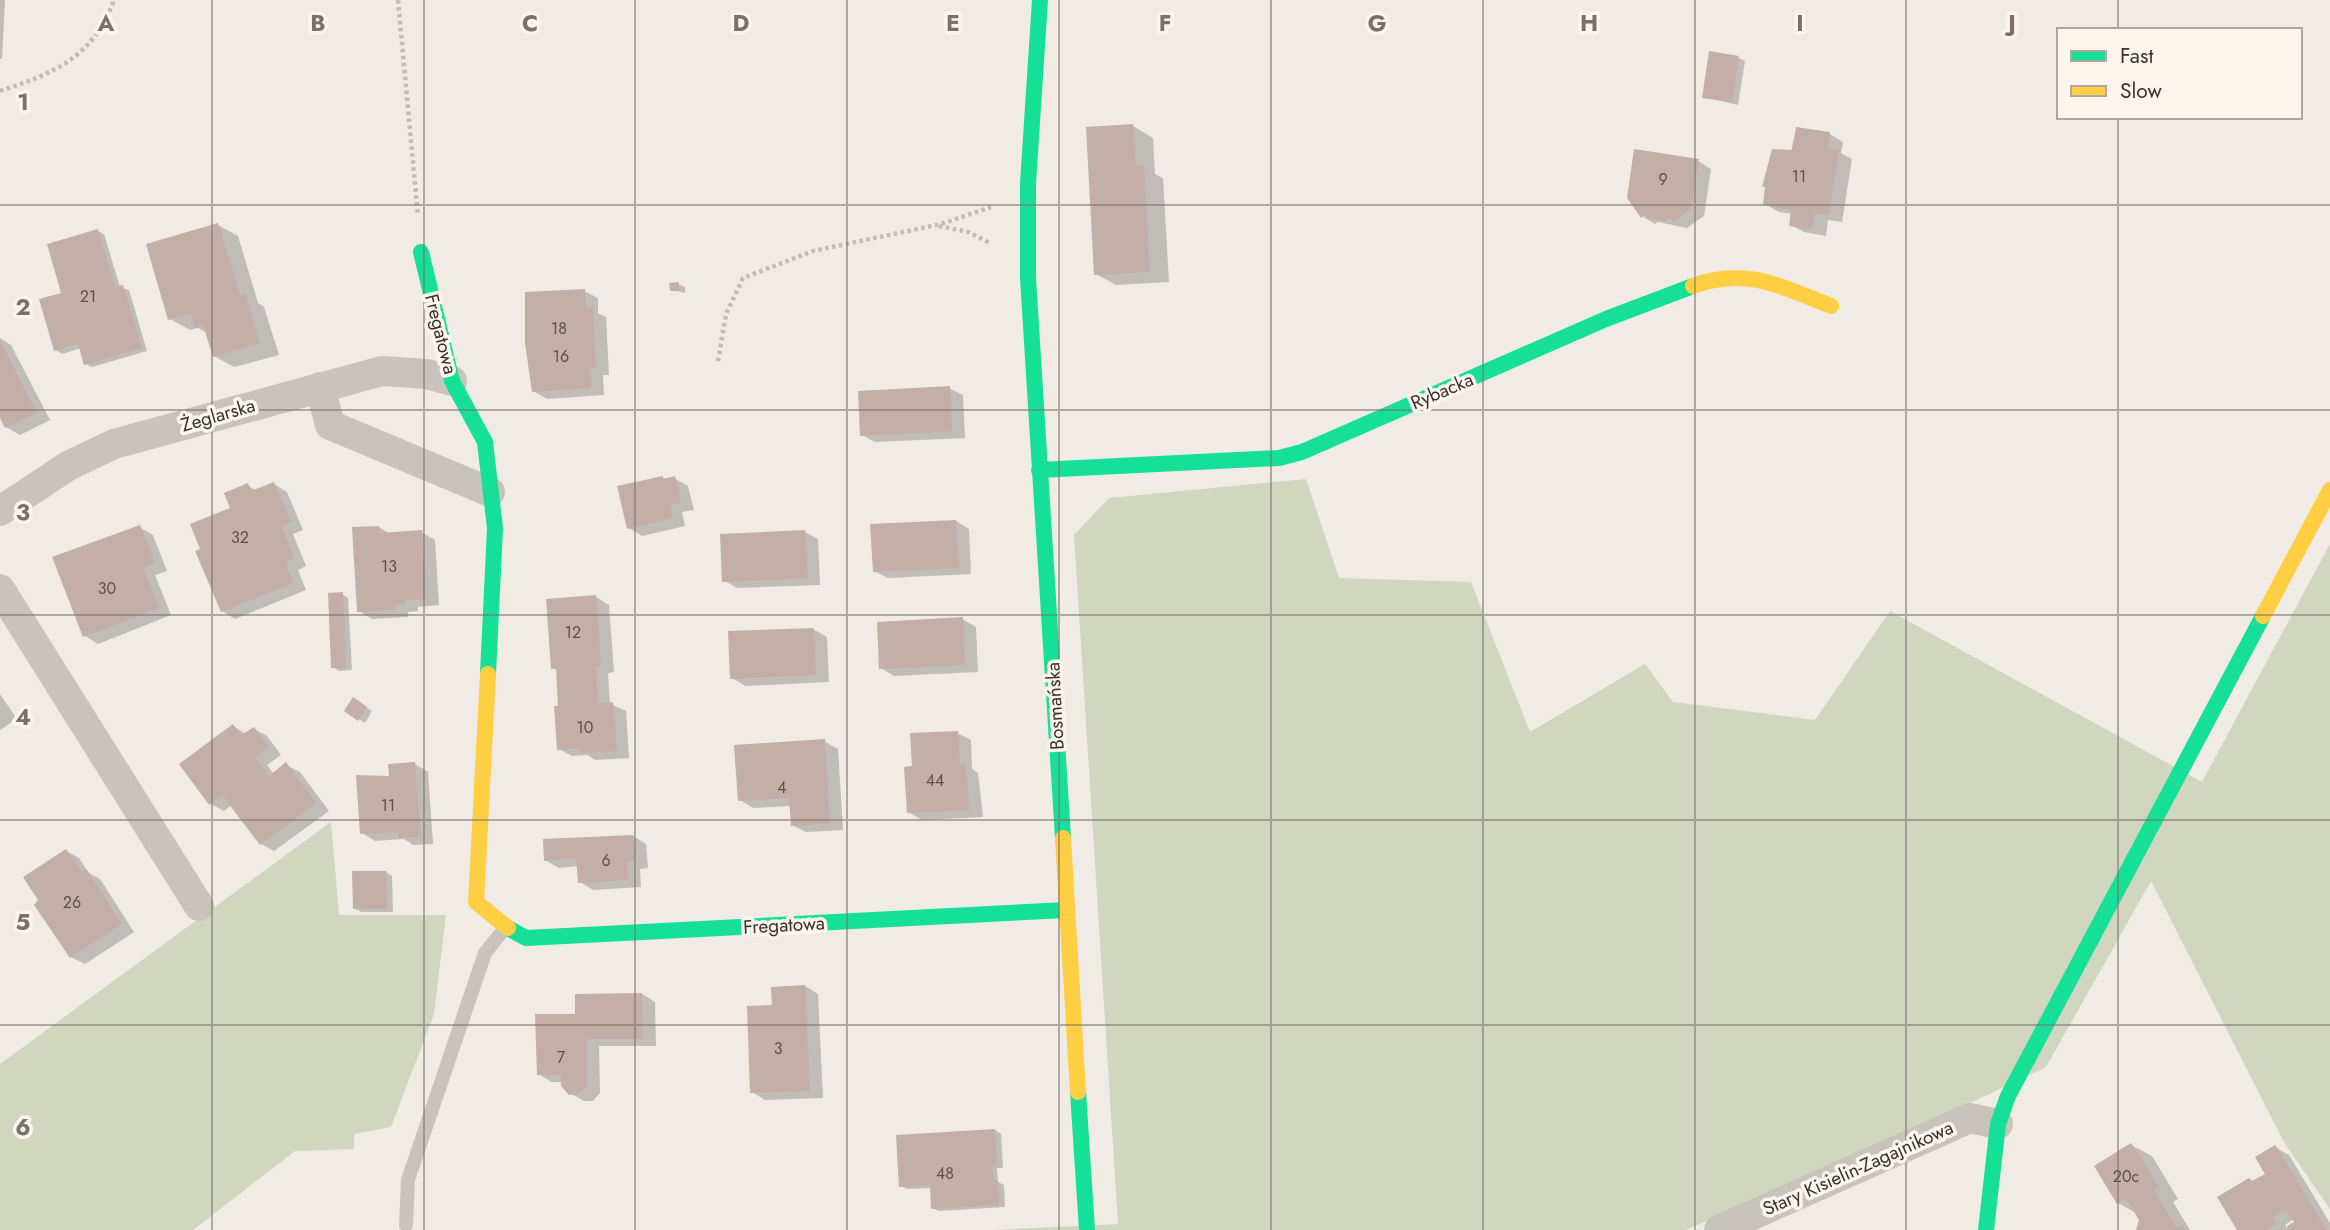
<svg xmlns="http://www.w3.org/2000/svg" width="2330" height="1230" font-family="Jost,sans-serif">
<rect width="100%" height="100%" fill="#f0ebe5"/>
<path fill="#d1d6bf" d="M1306,479L1339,578L1471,582L1530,732L1645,664L1673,702L1815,720L1890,611L2202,782L2330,544V1209L2285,1144L2151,881L2046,1067L1892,1140L1686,1230H992L1118,1224L1074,535L1109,498Z
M331,822L339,915H446L434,1014L391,1127L354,1134V1149L295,1151L193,1230H0V1064Z"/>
<path fill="#0003" fill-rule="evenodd" d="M0,0H5L2,59H0Z
M1739,58L1745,61L1738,105L1704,97Z
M1133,126L1153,138L1155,174L1163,178L1169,282L1116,285L1096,274Z
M1797,129L1830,134L1843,142L1841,153L1852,159L1842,222L1828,220L1826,236L1804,232L1791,225L1792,214L1779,212L1765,204L1790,154Z
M1698,161L1711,169L1704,216L1687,228L1658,222L1655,224L1642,216Z
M218,225L238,236L258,303L264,307L279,355L234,367L214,356L207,333L198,328L190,330L170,319Z
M98,231L104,234L120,287L129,290L147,351L92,367L86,364L81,348L62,354L56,350L63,294Z
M678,284L685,287V293L672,290Z
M584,291L598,298V313L606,317L609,375H603L604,395L547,399L533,391Z
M0,338L11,345L50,420L20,435L6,427L0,415Z
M949,388L963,395L965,438L875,442L862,435Z
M662,478H674L688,486L694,510L682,512L685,526L642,536L629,528Z
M274,484L287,492L303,530L293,534L306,566L298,570L306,590L235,619L222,611L203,550L247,485L257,491Z
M956,521L969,529L971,574L888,578L874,571Z
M139,527L153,535L167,571L155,575L171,615L98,644L85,636Z
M379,527L390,534L421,532L435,540L439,605L418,607V611L408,612V617L372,619L359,611Z
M805,532L818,539L820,585L737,588L723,580Z
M342,594L348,598L352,670L339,671L333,667Z
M596,597L609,605L614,672L608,673L610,704L626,711L629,758L595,760L587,755L572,756L559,749L558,671L553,668Z
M962,619L976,627L978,672L894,676L881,668Z
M813,629L827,637L829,682L745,686L732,678Z
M0,694L17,719L0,730Z
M354,700L372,711L365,723L347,711Z
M233,726L246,734L254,729L267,736L281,755L267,765L274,774L286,765L300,772L329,811L274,851L261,844L232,805L224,811L211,804Z
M957,733L971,740L972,769L978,773L983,817L922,820L908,812L914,768Z
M824,741L838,749L843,830L806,832L792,825L791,806L753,808L740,800Z
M415,764L428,772L433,844L413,845L404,839L375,841L362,833L391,778Z
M633,836L646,844L648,868L640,869L641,887L593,890L580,882L579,866L559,868L545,860Z
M66,851L79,858L89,873L100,879L134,932L85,964L71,957Z
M386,872L392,876L393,912H361L354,908Z
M805,986L818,994L823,1098L765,1100L752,1092L774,1006Z
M642,994L655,1002L656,1046H599L600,1093L593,1101H584L570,1093L563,1082H552L538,1074L577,1016Z
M995,1130L1001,1134L1003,1168H997L998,1182L1004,1185L1005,1207L939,1211L932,1208L931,1188L907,1189L901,1186Z
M2131,1145L2152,1156L2178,1199L2173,1202L2190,1230H2138L2141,1219L2138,1214L2118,1203Z
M2275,1147L2289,1155L2330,1223V1230H2240L2254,1182L2267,1174ZM2294,1219L2296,1223L2287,1228L2285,1225Z"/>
<path fill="#c3afa7" d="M1709,51L1739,56L1732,102L1702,98Z
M1133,124L1136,166L1144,165L1150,272L1094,275L1086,127Z
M1796,127L1830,132L1828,148L1839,150L1829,215L1815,214L1812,229L1789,226L1791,210L1763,205L1765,187H1762L1772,149L1792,150Z
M1634,149L1699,159L1691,209L1673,222L1669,218L1665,221L1648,218L1645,214L1641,218L1627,198Z
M218,223L240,295L245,293L260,343L213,357L203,325L195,328L191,313L168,320L146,244Z
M98,229L115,287L123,285L142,348L84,365L78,344L54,351L39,299L61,293L47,244Z
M679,282V291H670L669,283Z
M585,289L586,308H593L596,368H590L591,388L532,392L525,343V292Z
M0,340L37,413L5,428L0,418Z
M950,386L952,431L860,436L858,391Z
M663,476V479L675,476L681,503L670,505L673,518L627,529L617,486Z
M274,482L291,522L281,526L294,558L285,562L294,583L221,612L195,551L200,549L190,524L230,508L224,493L248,483L251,491Z
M956,520L959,568L873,572L870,524Z
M140,525L155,563L143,568L159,608L83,637L52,557Z
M379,526L380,533L422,530L426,599L405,600V605H395V610L357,612L352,527Z
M805,530L808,578L722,582L720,534Z
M343,592L346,668H331L328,593Z
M596,595L601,665L596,666L598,703L613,702L617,751L580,753V748L557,750L554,706H558L556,668L551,669L546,599Z
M963,617L965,665L879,669L877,622Z
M814,628L816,675L730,679L728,631Z
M353,697L367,707L358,721L344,711Z
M233,724L241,735L254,727L269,747L255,757L269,776L286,762L316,803L260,845L222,795L209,805L179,764Z
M958,731L960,764L965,763L970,810L907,813L904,767L912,766L910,733Z
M825,739L830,823L791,826L789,798L738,801L734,745Z
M415,762L421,837L398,838V832L360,834L356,775L389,776L388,764Z
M633,835L635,861L627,862L628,880L578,883L576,858L544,861L543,839Z
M66,849L82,872L86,869L122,924L70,958L34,905L38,900L23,877Z
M352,871H386L387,909H353Z
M805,985L810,1091L750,1093L747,1006L772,1005L771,987Z
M642,993L643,1039H587V1086L579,1094L569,1095L561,1086V1075H537L535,1014H575V994Z
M995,1129L997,1165L992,1166L993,1180H998L999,1205L931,1209L930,1185L899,1187L896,1135Z
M2131,1143L2159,1187L2154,1191L2177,1228L2182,1225L2185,1230H2136L2139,1220L2126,1198L2117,1204L2094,1166Z
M2275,1145L2327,1230H2289L2287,1226L2294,1222L2286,1209L2273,1217L2277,1223L2266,1230H2237L2217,1197L2249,1178L2252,1181L2265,1174L2255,1157Z"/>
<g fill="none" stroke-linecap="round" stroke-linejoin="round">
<path stroke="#c2bbb6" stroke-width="4.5" stroke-dasharray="3.5 3.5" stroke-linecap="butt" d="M398,0L418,216
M0,91C55,73 93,57 114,0
M939,226L968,232L990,243
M718,361L726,314L743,278L813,251L941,224L991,207"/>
<path stroke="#c9c3be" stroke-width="14" d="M406,1225L408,1180L485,953L505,928"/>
<path stroke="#c9c3be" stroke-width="30" d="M320,387L330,425L490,492
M0,511L68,466L114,444L382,371L427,374L452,381
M0,589L199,906
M1719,1230L1970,1118L1998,1124"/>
<path stroke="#16e098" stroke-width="16" d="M1040,0L1028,183V278L1063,838
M421,252L452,381L485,442L495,528L488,674
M1039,470L1279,458L1302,452L1606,319L1693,286
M508,928L526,938L1065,910
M1078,1092L1087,1230
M1986,1230L1998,1124L2008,1096L2263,616"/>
<path stroke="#ffcf43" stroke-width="16" d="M1693,286C1746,266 1782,287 1831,306
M2263,616L2330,490
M488,674L476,902L508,928
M1063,838L1078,1092"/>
</g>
<path fill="none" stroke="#7a716c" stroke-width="2" stroke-opacity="0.55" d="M212,0V1230M424,0V1230M635,0V1230M847,0V1230M1059,0V1230M1271,0V1230M1483,0V1230M1695,0V1230M1906,0V1230M2118,0V30M2118,117V1230M0,205H2330M0,410H2330M0,615H2330M0,820H2330M0,1025H2330"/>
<g text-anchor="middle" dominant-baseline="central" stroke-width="7" stroke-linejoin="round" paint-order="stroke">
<g font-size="16" fill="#5d504a">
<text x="1799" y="176">11</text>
<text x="1663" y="179">9</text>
<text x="88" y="296">21</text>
<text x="559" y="328">18</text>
<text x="561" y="356">16</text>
<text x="240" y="537">32</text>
<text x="389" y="566">13</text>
<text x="107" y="588">30</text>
<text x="573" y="632">12</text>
<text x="585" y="727">10</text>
<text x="935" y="780">44</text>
<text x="782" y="787">4</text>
<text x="388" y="805">11</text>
<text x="606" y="860">6</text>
<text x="72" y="902">26</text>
<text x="778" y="1048">3</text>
<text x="561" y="1057">7</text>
<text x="945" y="1173">48</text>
<text x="2126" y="1176">20c</text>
</g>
<g font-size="19" fill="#3b302b" stroke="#fbf5ee">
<text transform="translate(441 334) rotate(76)">Fregatowa</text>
<text transform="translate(1442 391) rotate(-23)">Rybacka</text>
<text transform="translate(218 415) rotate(-16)">Żeglarska</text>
<text transform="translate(1055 706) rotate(-93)">Bosmańska</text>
<text transform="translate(784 925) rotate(-3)">Fregatowa</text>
<text transform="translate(1858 1168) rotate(-24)">Stary Kisielin-Zagajnikowa</text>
</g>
</g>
<g font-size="23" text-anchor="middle" font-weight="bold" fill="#7a716c" stroke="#fbf5ee" stroke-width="7" stroke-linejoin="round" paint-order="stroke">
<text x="106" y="31">A</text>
<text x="318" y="31">B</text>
<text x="530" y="31">C</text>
<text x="741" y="31">D</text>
<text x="953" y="31">E</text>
<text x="1165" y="31">F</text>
<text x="1377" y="31">G</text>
<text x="1589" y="31">H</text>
<text x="1800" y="31">I</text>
<text x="2012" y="31">J</text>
<text x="23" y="110">1</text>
<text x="23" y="315">2</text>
<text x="23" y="520">3</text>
<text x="23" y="725">4</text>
<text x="23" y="930">5</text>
<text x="23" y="1135">6</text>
</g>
<rect x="2057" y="28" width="245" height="91" fill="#fbf5ee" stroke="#aea6a0" stroke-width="2"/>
<rect x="2071" y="51" width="35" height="10" fill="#16e098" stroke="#aea6a0" stroke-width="2"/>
<text x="2120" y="63" font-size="21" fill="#3b302b">Fast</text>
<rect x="2071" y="86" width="35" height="10" fill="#ffcf43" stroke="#aea6a0" stroke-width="2"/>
<text x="2120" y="98" font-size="21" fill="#3b302b">Slow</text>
</svg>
